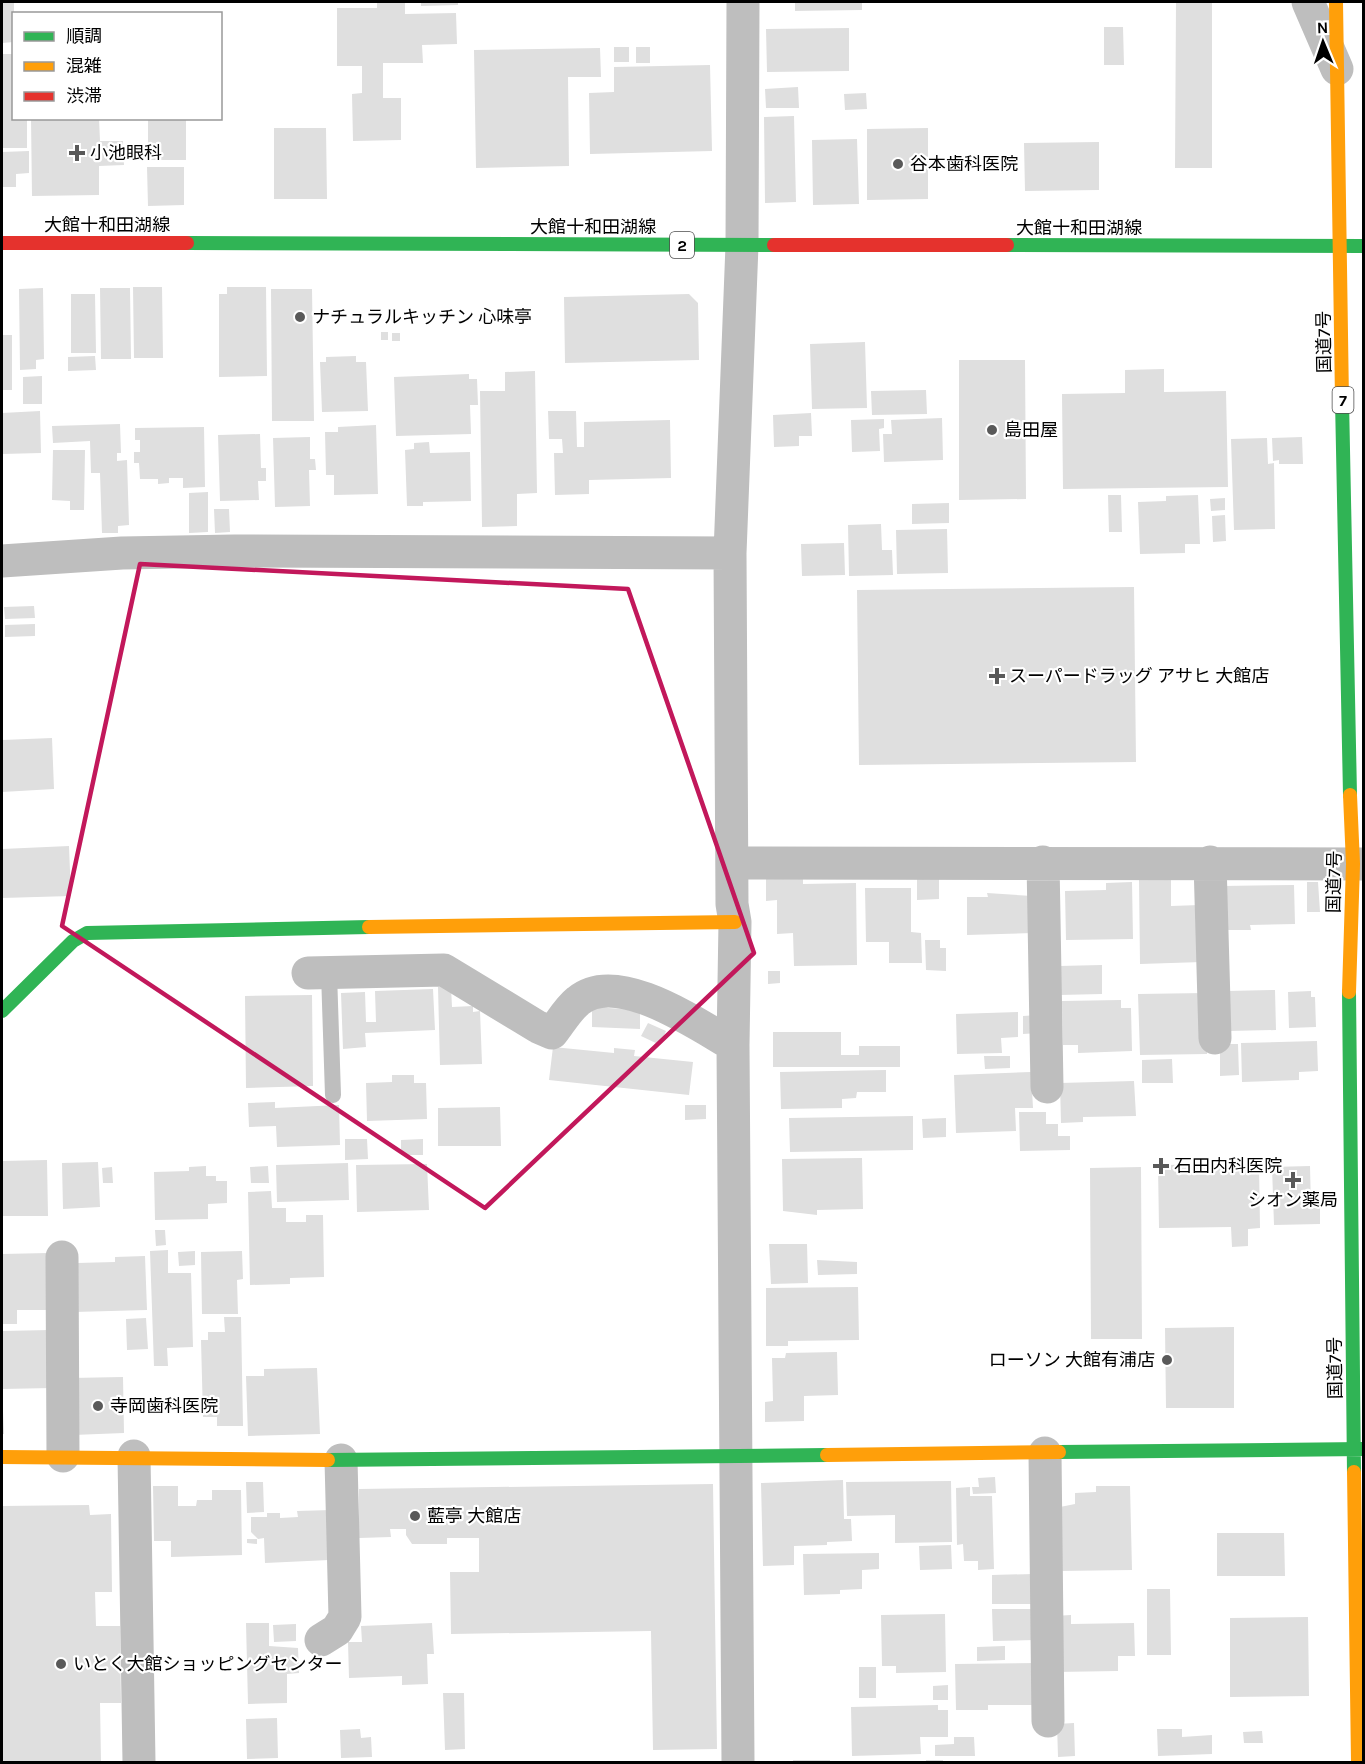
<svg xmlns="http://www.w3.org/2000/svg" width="1365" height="1764" font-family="Karla,'Noto Sans JP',sans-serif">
<rect width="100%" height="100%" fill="#fff"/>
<path fill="#dfdfdf" d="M2,2H14V42L2,43Z
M377,2H405V14L456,13L457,44L422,45L423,63H383V98H401V140L353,141L352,94L362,93V66H337V8H377Z
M421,2H458V5L421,6Z
M795,2H862V10L795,11Z
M1176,2H1212V168H1175Z
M1104,27H1123L1124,65H1104Z
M849,28V71L767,72L766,29Z
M614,47H629V62H614Z
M636,47H650V63H636Z
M600,48L601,77H568L569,166L476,168L474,50Z
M2,54H14V118H27V148H2Z
M710,65L712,151L590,154L589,93L614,92V67Z
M798,87L799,108H766L765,89Z
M866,93L867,109L845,110L844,94Z
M794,116L796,202L765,203L764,117Z
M31,118H99L100,141H123L124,165L99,166V195L32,196Z
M148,118H186V160H148Z
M274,128H326L327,199H274Z
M928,128V199L867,200V129Z
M857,139L859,204L813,205L812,140Z
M1099,142V190L1025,191L1024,143Z
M29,151V173L16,174V187H2V152Z
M147,167H184V205L148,206Z
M133,287H162L163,358H134Z
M227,287H266L267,376L219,377V294H227Z
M43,288L44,359L36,360V369L20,370L19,289Z
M100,288H130L131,359H101Z
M271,289H312L314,421H272Z
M71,294H95L96,353H71Z
M689,294L698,303L699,360L565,363L564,297Z
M381,332H388V340H381Z
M392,333H400V341H392Z
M2,335H12V390H2Z
M865,342L867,408L812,409L810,344Z
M95,356L96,370L68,371V357Z
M356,356V362H366L368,411L322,412L320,362H326V357Z
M959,360H1025L1026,499L959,500Z
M1164,369V392L1226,391L1228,487L1063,489L1062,394L1125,393V370Z
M535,371L537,493L517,494V526L482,527L480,391H505V372Z
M469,374V379H477L478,405H470L471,434L396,436L394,377Z
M42,376V404H23V377Z
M926,390L927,414L872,415L871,391Z
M40,411L41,453L2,454V413Z
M548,411H576L577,447H584V422L670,420L671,478L589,480V494L555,495L554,453H563L562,439H549Z
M811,413L812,436H799V446L774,447L773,415Z
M942,418L943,460L884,462L883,434H892L891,420Z
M884,419V428L879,429L880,451L852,452L851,420Z
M120,424L121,453H117V461L127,460L129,525L118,526V533H102L100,473H91L90,441L53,443L52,426Z
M376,425L378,494L334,495V475H326L325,432H338V427Z
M204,427L205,487L183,488V478H169V483L158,484V479H140L139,463H134V452H140V440H135V428Z
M260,434L261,468H266V481H258L259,500L220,501L218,435Z
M310,437V459H315L316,470H309L310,506L275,507L273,438Z
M1302,437L1303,464H1279V460L1273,461L1272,438Z
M1267,438L1268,464L1274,463L1275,529L1234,530L1231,439Z
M429,442L430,453L470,452L471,501L423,502V506H407L405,450L414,449V443Z
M53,450H85L84,510H70V501L52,500Z
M208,492V532L189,533V493Z
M1108,495H1121L1122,532H1109Z
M1198,495L1200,544H1185V553L1140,554L1138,502L1166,501V496Z
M1225,498V510L1211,511L1210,499Z
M949,503V523L912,524V504Z
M214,509H229L230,532L215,533Z
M1225,515L1226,541L1213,542L1212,516Z
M881,524L882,550H892L893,575L849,576L848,525Z
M947,529L948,573L897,574L896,530Z
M844,543L845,575L802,576L801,544Z
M1134,587L1136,762L859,765L857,590Z
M34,606L35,618L5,619L4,607Z
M35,624V636L5,637V625Z
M52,738L54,789L2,792V740Z
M69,846L71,896L2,898V849Z
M939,877V899L917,900V878Z
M766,879H803V884L856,883L857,965L794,966L793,933L777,934V900L766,901Z
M1139,879H1171V906L1200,905L1202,962L1140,964Z
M1132,882L1133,939L1066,940L1065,891L1106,890V883Z
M1307,882H1318L1320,912H1307Z
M1294,885L1295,924L1250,925L1251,930H1224L1223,886Z
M865,888H911V932L921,933L922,963H889V942H866Z
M987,893L1032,896L1033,933L967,935V897H988Z
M925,940H940V948H946V971L926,970Z
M1102,965V994L1059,995V966Z
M768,971H780V983L768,984Z
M438,987H451L452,1007L473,1006V1012L480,1011L482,1064L440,1065Z
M433,989L435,1030L365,1033L366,1047L343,1049L341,993L365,992L366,1022H376L375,991Z
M1275,990L1276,1030L1228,1031L1227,991Z
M1311,991V997H1315L1316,1027L1289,1028L1288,992Z
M1205,993L1207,1054L1140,1055L1138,994Z
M312,995L313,1086L246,1088L245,996Z
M1121,1000V1008H1131L1132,1051L1078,1053V1045H1063L1062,1001Z
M592,1007L640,1010V1029L592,1027Z
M1018,1012V1037L1001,1038L1002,1053L957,1054L956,1014Z
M1038,1015V1033L1023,1034V1016Z
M648,1023L666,1031L660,1045L641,1036Z
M773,1032H841V1055H859V1046H900V1067H773Z
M1317,1041L1318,1071L1299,1072V1080L1242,1082L1241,1043Z
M1220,1044H1238L1239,1075L1220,1076Z
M553,1047L614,1053V1048L635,1050L634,1056L693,1062L689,1095L549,1080Z
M984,1056H1010V1068L985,1069Z
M1172,1059L1173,1083H1142V1060Z
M886,1070V1092H857L856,1098L842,1099V1108L781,1109L780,1072Z
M1031,1072L1033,1108H1015L1016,1131L956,1133L954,1075Z
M392,1075H414V1083H426L427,1119L367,1121L366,1083L392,1082Z
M1134,1081L1136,1116L1083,1117V1122L1061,1123L1060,1083Z
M275,1102V1108L339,1105L340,1145L277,1147L276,1126L249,1127L248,1103Z
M685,1105H706V1119L685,1120Z
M500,1107L501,1146H438V1108Z
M1019,1112H1046V1124H1058V1136H1070V1150L1020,1151Z
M913,1116V1150L790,1152L789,1118Z
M946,1118V1137L923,1138L922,1119Z
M345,1139H367L368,1159L345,1160Z
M423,1139V1155H401V1140Z
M862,1158L863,1209L817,1210V1215L783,1211L782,1159Z
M47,1160L48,1216H2V1161Z
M98,1162L100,1207L63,1209L62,1163Z
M348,1163L349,1200L277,1202L276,1165Z
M427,1164L429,1210L357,1212L356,1165Z
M1259,1164L1260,1228L1248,1229V1246L1232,1247L1231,1227L1159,1228L1158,1165Z
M206,1166V1176H216V1181H227V1203L208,1204V1219L155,1220L154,1172L189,1171V1167Z
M268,1166L269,1183H251L250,1167Z
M1310,1166L1311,1208H1320V1224L1274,1225L1272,1167Z
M112,1167L113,1183H103L102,1168Z
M1141,1167L1142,1339H1091L1090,1168Z
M271,1191L272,1208H286V1222H306V1215H323L324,1277L290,1278V1284L250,1285L248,1192Z
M155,1230H165L166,1245L156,1246Z
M769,1244H807L808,1283L771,1284Z
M168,1250V1273H191L193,1347L167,1348L168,1366H154L150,1251Z
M195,1251V1265L179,1266L178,1252Z
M242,1251L243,1279L237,1280L238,1314H202L201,1252Z
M48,1253L50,1310H17V1324H2V1254Z
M145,1256L147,1310L74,1312L77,1263L115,1262V1257Z
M817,1260L857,1262V1274L818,1275Z
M858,1287L859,1340L788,1341V1346H766V1288Z
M224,1317H241L243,1426H217V1417H203L201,1340H208V1332H225Z
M146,1318L148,1349L127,1350L126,1319Z
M1234,1327V1408H1166L1165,1328Z
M50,1330L52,1388L2,1389V1331Z
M837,1352L838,1395L804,1396V1421L765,1422V1402L773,1401L772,1358H785L786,1353Z
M317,1368L320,1434L248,1436L246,1376H264V1369Z
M123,1377L124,1433L73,1435L71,1378Z
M2,1411H3L4,1434H2Z
M995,1477L996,1493L973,1494L972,1487H979L978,1478Z
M843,1480L844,1519H851L852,1541L827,1542V1545L794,1546V1565L763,1566L761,1483Z
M951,1481L952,1542L895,1543V1515L847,1516L846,1482Z
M246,1482H263L264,1512L247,1513Z
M713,1484L717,1749L653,1750L651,1631L451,1634L450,1572H479V1538H447V1544H412L406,1535V1529H390L391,1537L359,1538V1489Z
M153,1486H178V1506H196L197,1500H212V1490H241L242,1555L171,1557V1541H154Z
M1096,1486H1130L1132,1570L1058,1571L1055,1508L1075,1504V1493L1096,1492Z
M970,1487V1496H992L994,1569L978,1570V1561H964L963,1544L957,1545L956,1488Z
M89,1505L90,1515L111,1514L112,1592H95L96,1626H120L121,1703H100L101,1762H2V1506Z
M332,1510L329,1560L265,1563L264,1538L258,1539L251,1532V1517H267V1513H280V1518L298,1517L297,1511Z
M1217,1533H1284L1285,1576H1217Z
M247,1539H257V1544L247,1543Z
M951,1545L952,1569L920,1570L919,1546Z
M879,1553V1569L862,1570V1589L840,1590V1594L804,1595L803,1554Z
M1033,1574V1604H992V1575Z
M1147,1589H1170L1171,1655H1147Z
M992,1609H1033L1034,1640L993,1641Z
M945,1614L946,1672L896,1673V1666H882L881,1615Z
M1071,1615V1624L1134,1623L1135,1656H1118V1671L1056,1672L1054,1616Z
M1308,1617L1309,1696L1230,1697V1618Z
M246,1623H269V1646L298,1648L299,1673L287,1674V1703L248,1704Z
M432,1623L434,1654H427L428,1684L402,1685V1676L349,1678L348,1642H362L361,1626Z
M296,1624V1641L274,1642L273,1625Z
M1005,1646V1660L977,1661V1647Z
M1038,1663L1034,1705H988V1710H956L955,1664Z
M859,1667H876V1698H859Z
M948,1685V1700H933V1686Z
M443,1693H464L465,1749L445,1750Z
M938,1705V1710H948V1737H920L921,1754L852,1756L851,1707Z
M277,1718L278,1758L247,1759L246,1719Z
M1074,1723L1075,1756L1058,1757L1057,1724Z
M360,1729L361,1738L371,1737L372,1757L341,1758L340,1730Z
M1157,1729H1182V1737L1212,1735V1754L1158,1756Z
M1262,1731L1263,1743H1244L1243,1732Z
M954,1737H974L975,1756H935V1745L954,1744Z
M793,1760H830V1762H793Z
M926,1760H943V1762H926Z"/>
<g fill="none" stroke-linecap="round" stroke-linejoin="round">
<path stroke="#bebebe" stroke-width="16" d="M329,973L333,1095"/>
<path stroke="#bebebe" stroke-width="33" d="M1308,2L1337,69
M2,561L122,553L234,551L730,553
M1043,862L1047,1087
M1210,862L1215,1038
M733,863L1364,864
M308,973L444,970L538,1027L552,1033C560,1023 568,1009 578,1001C617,968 698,1025 733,1045
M62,1257L63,1456
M1045,1453L1048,1721
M134,1456L139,1762
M321,1640L337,1630L345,1617L341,1460
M738,1762L733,1045L735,922L732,904L730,553L742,245L743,2"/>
<path stroke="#30b455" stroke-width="14" d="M187,243L774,245
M1007,245L1364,246
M1342,400L1350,795
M1349,992L1354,1472
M2,1011L73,941L87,933L369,927
M1059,1452L1364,1449
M328,1460L827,1455"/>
<path stroke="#ff9f0a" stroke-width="14" d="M1336,2L1342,400
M369,927L735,922
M1349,992L1353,864L1350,795
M827,1455L1059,1452
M2,1457L328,1460
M1354,1472L1358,1762"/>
<path stroke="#e5322d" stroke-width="14" d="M2,243H187
M774,245H1007"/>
</g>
<path fill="none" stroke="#c2185b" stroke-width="4.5" stroke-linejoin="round" d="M140,564L628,589L754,953L485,1208L62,926Z"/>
<g fill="#595959" stroke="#fff" stroke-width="2">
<path d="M74 144h6v6h6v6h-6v6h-6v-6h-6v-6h6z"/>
<circle cx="898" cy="164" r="6"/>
<circle cx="300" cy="317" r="6"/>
<circle cx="992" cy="430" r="6"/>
<path d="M994 667h6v6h6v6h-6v6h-6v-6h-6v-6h6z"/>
<path d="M1158 1157h6v6h6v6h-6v6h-6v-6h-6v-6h6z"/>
<path d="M1290 1171h6v6h6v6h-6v6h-6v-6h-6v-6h6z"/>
<circle cx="1167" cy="1360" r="6"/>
<circle cx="98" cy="1406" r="6"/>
<circle cx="415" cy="1516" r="6"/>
<circle cx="61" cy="1664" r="6"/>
</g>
<g text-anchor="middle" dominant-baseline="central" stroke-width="4.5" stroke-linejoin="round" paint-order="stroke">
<g fill="#fff" stroke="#4c4c4c" stroke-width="1.5">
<rect x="670" y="232" width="24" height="26" rx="4.5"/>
<rect x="1332.5" y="387" width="21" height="26" rx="4.5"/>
</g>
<g font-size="16" font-weight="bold" fill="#000">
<text x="682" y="245">2</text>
<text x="1343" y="400">7</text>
</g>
<g font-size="18" fill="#000" stroke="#fff" text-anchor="start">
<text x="90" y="153">小池眼科</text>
<text x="910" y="164">谷本歯科医院</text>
<text x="312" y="317">ナチュラルキッチン 心味亭</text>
<text x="1004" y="430">島田屋</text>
<text x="1009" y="676">スーパードラッグ アサヒ 大館店</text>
<text x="1174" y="1166">石田内科医院</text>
<text x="1293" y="1200" text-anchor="middle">シオン薬局</text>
<text x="1155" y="1360" text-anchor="end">ローソン 大館有浦店</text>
<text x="110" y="1406">寺岡歯科医院</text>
<text x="427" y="1516">藍亭 大館店</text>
<text x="73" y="1664">いとく大館ショッピングセンター</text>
</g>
<g font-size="18" fill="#000" stroke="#fff">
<text x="107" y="225">大館十和田湖線</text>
<text x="593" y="227">大館十和田湖線</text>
<text x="1079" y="228">大館十和田湖線</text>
<text transform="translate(1324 342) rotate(-91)">国道7号</text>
<text transform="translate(1334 882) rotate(-89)">国道7号</text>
<text transform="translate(1335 1368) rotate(-91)">国道7号</text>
</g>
</g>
<rect width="1365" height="1764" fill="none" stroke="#000000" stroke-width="6"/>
<rect x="12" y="12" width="210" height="108" fill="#ffffff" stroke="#999999" stroke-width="1.5"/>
<rect x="24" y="32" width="30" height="9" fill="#30b455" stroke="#999999" stroke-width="1.5"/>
<text x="66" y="42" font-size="18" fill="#000000">順調</text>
<rect x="24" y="62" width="30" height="9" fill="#ff9f0a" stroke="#999999" stroke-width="1.5"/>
<text x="66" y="72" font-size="18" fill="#000000">混雑</text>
<rect x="24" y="92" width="30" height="9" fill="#e5322d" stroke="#999999" stroke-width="1.5"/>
<text x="66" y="102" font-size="18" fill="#000000">渋滞</text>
<g transform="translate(1323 42) rotate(358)" stroke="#ffffff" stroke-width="4.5" paint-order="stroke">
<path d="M0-4.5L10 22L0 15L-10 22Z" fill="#000000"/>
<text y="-9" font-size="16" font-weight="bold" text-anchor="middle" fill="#000000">N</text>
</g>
</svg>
